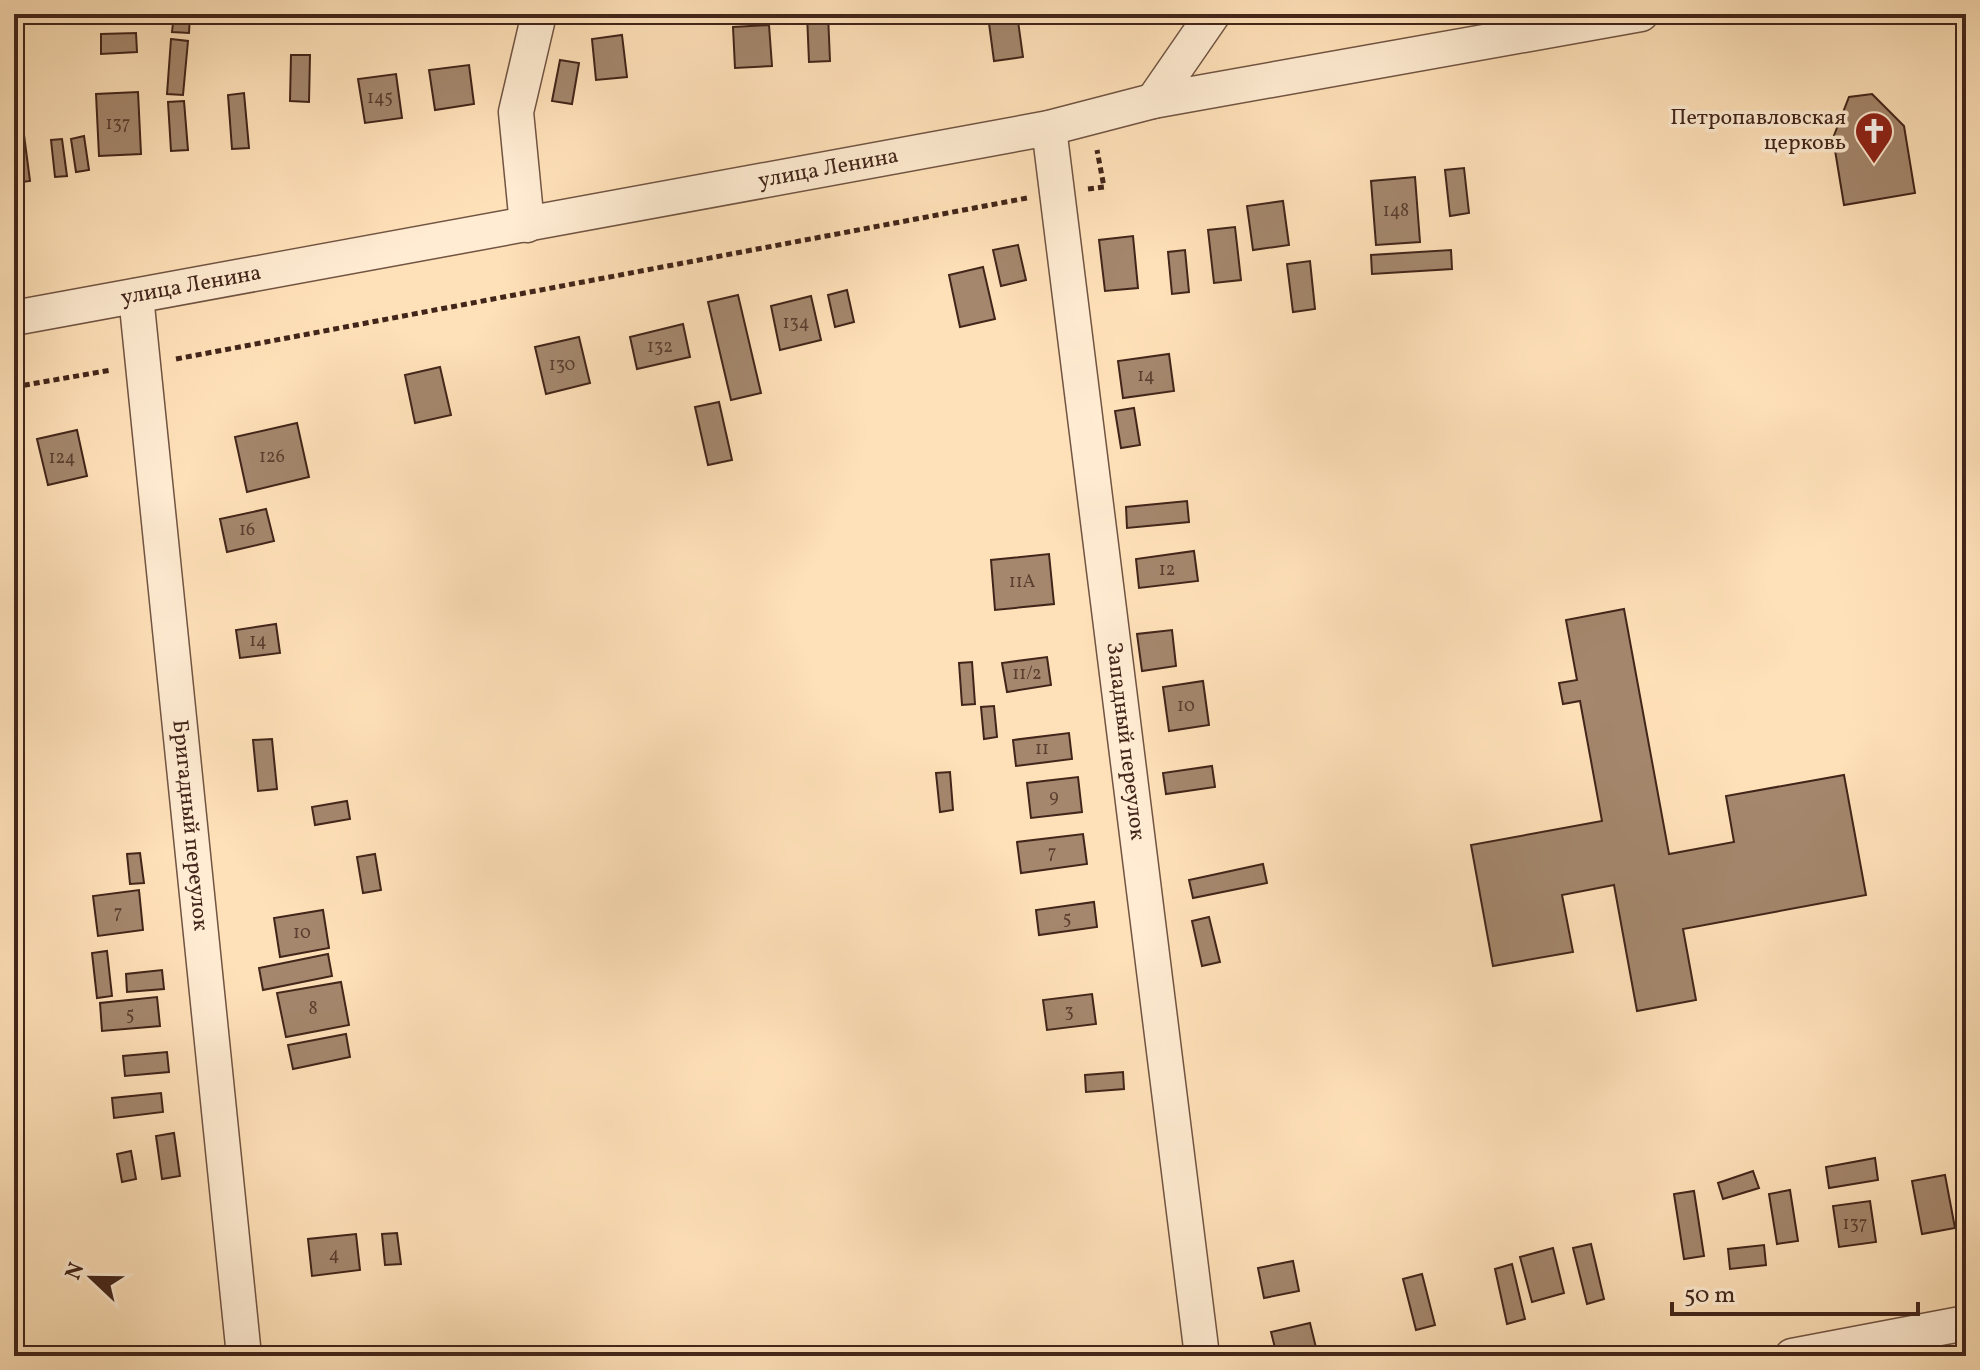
<svg xmlns="http://www.w3.org/2000/svg" width="1980" height="1370" font-family="Vollkorn,serif">
<rect width="100%" height="100%" fill="#ffe1b9"/>
<filter id="stains"><feTurbulence type="fractalNoise" baseFrequency=".0025" numOctaves="4"/><feColorMatrix values="0 0 0 0 .2 0 0 0 0 .09 0 0 0 0 .02 0 0 0 .5 -.17"/></filter>
<radialGradient id="worn" r=".72"><stop offset=".6" stop-color="#630" stop-opacity="0"/><stop offset="1" stop-color="#630" stop-opacity=".3"/></radialGradient>
<path fill="#a4876d" stroke="#42251a" stroke-width="2" d="M174,14H190L189,33L172,32Z
M807,14H828L830,61L809,62Z
M1017,14L1023,57L994,61L988,16Z
M769,25L772,66L735,68L733,27Z
M136,33L137,52L101,54V34Z
M622,35L627,77L596,80L592,39Z
M171,39L188,41L183,95L167,94Z
M291,55H310L309,102L290,101Z
M560,60L579,63L572,104L552,101Z
M469,65L474,104L435,110L429,70Z
M396,74L402,118L365,123L358,79Z
M138,92L141,154L99,156L96,94Z
M244,93L249,148L232,149L228,95Z
M1872,94L1904,126L1915,193L1844,205L1833,138L1849,97Z
M184,101L188,150L171,151L168,102Z
M24,135L30,181L14,183V137Z
M84,136L89,170L76,172L71,139Z
M62,139L67,176L55,177L51,140Z
M1464,168L1469,213L1450,216L1445,170Z
M1415,177L1420,242L1376,245L1371,181Z
M1283,201L1289,245L1253,250L1247,206Z
M1235,227L1241,280L1214,283L1208,230Z
M1133,236L1138,288L1105,291L1099,240Z
M1018,245L1026,280L1001,286L993,250Z
M1185,250L1189,292L1172,294L1168,252Z
M1451,250L1452,269L1372,274L1371,255Z
M1310,261L1315,309L1293,312L1287,264Z
M983,267L995,319L960,327L949,275Z
M847,290L854,322L835,327L828,295Z
M738,295L761,393L731,400L708,302Z
M811,296L821,340L780,350L771,306Z
M683,324L690,357L637,369L630,337Z
M579,337L590,383L546,394L535,347Z
M1169,354L1174,391L1123,398L1118,361Z
M440,367L451,415L415,423L405,375Z
M719,402L732,460L708,465L695,407Z
M1134,408L1140,445L1121,448L1115,411Z
M297,423L309,477L247,492L235,437Z
M77,430L87,476L48,485L37,439Z
M1187,501L1189,522L1127,528L1126,507Z
M266,509L274,541L227,552L220,519Z
M1194,551L1198,581L1139,588L1136,559Z
M1049,554L1054,604L995,610L991,560Z
M1624,609L1669,854L1734,842L1726,796L1844,775L1866,895L1683,929L1696,1000L1637,1011L1614,885L1562,895L1573,952L1493,966L1471,845L1602,821L1580,701L1563,704L1559,683L1577,680L1566,620Z
M276,624L280,653L240,658L236,630Z
M1172,630L1176,666L1142,671L1137,634Z
M1047,657L1051,685L1007,692L1002,663Z
M972,662L975,704L962,705L959,663Z
M1203,681L1209,725L1169,731L1163,687Z
M994,706L997,737L984,739L981,707Z
M1069,733L1072,759L1016,766L1013,740Z
M272,739L277,789L258,791L253,740Z
M1212,766L1215,787L1166,794L1163,773Z
M950,772L953,810L940,812L936,773Z
M1078,777L1082,812L1031,818L1027,783Z
M347,801L350,819L315,825L312,807Z
M1083,834L1087,864L1021,873L1017,842Z
M140,853L144,883L130,884L127,854Z
M375,854L381,890L363,893L357,857Z
M1263,864L1267,883L1193,898L1189,880Z
M139,890L143,930L98,936L93,896Z
M1094,902L1097,927L1039,935L1036,910Z
M323,910L329,948L280,957L274,918Z
M1209,917L1220,962L1202,966L1192,921Z
M107,951L112,996L97,998L92,953Z
M328,954L332,976L263,990L259,968Z
M162,970L164,989L127,992L126,974Z
M341,982L349,1025L286,1037L277,993Z
M1092,994L1096,1024L1047,1030L1043,1000Z
M157,997L160,1026L102,1031L100,1003Z
M346,1034L350,1057L293,1069L288,1045Z
M167,1052L169,1072L125,1076L123,1056Z
M1123,1072L1124,1089L1086,1092L1085,1075Z
M161,1093L163,1112L114,1118L112,1098Z
M174,1133L180,1176L162,1179L156,1136Z
M131,1151L136,1179L122,1182L117,1154Z
M1875,1158L1878,1180L1829,1188L1826,1167Z
M1753,1171L1759,1188L1723,1199L1718,1183Z
M1945,1175L1955,1228L1922,1234L1912,1181Z
M1790,1190L1798,1241L1777,1244L1769,1194Z
M1694,1191L1704,1256L1684,1259L1674,1194Z
M1870,1201L1876,1242L1839,1247L1833,1206Z
M397,1233L401,1264L385,1265L382,1234Z
M356,1234L360,1270L312,1276L308,1239Z
M1591,1244L1604,1299L1587,1304L1573,1248Z
M1764,1245L1766,1265L1730,1269L1728,1249Z
M1553,1248L1564,1293L1532,1302L1520,1257Z
M1293,1261L1299,1291L1264,1298L1258,1268Z
M1512,1264L1525,1319L1507,1324L1495,1269Z
M1422,1274L1435,1325L1416,1330L1403,1279Z
M1310,1323L1318,1356H1277L1271,1332Z"/>
<g fill="none" stroke-linecap="round" stroke-linejoin="round">
<defs>
<g id="street">
<path d="M1153,101L1213,14"/>
<path id="s1" d="M1049,128L1202,1356"/>
<path d="M527,225L516,112L539,14"/>
<path id="s2" d="M136,296L244,1356"/>
<path id="s3" d="M14,318L1049,128L1153,101L1641,14"/>
<path d="M1792,1356L1966,1323"/>
</g>
</defs>
<use href="#street" stroke="#715442" stroke-width="37"/>
<path stroke="#42251a" stroke-width="5" stroke-dasharray="6 4" stroke-linecap="butt" d="M1088,189L1104,187L1097,150
M176,359L1027,198
M14,387L111,370"/>
<use href="#street" stroke="#ffecd2" stroke-width="34"/>
</g>
<defs>
<symbol id="church-pin" viewBox="-11 -11 22 30"><path d="M0 17L-7.5 6A9.5 9.5 0 1 1 7.5 6Z" fill="#8f2418" stroke="#ffecd2"/><path d="M-1.2-6h2.4v3.5h3.3v2.4h-3.3V6h-2.4V-.1h-3.3v-2.4h3.3Z" fill="#fff"/></symbol>
</defs>
<g fill-rule="evenodd">
<use href="#church-pin" x="1852" y="109" width="44" height="60"/>
</g>
<g text-anchor="middle" dominant-baseline="central" stroke-width="7" stroke-linejoin="round" paint-order="stroke">
<g font-size="18" fill="#5a3e2f">
<text x="380" y="98">145</text>
<text x="118" y="124">137</text>
<text x="1396" y="211">148</text>
<text x="796" y="323">134</text>
<text x="660" y="347">132</text>
<text x="562" y="365">130</text>
<text x="1146" y="376">14</text>
<text x="272" y="457">126</text>
<text x="62" y="458">124</text>
<text x="247" y="530">16</text>
<text x="1167" y="570">12</text>
<text x="1022" y="582">11А</text>
<text x="258" y="641">14</text>
<text x="1027" y="674">11/2</text>
<text x="1186" y="706">10</text>
<text x="1042" y="749">11</text>
<text x="1054" y="797">9</text>
<text x="1052" y="853">7</text>
<text x="118" y="913">7</text>
<text x="1067" y="919">5</text>
<text x="302" y="933">10</text>
<text x="313" y="1009">8</text>
<text x="1069" y="1012">3</text>
<text x="130" y="1015">5</text>
<text x="1855" y="1224">137</text>
<text x="334" y="1255">4</text>
</g>
<g font-size="22" fill="#42251a" stroke="#ffecd2" text-anchor="end">
<text x="1846" y="118">Петропавловская<tspan x="1846" dy="25">церковь</tspan></text>
</g>
<g font-size="22" fill="#42251a" stroke="#ffecd2">
<text stroke="none"><textPath href="#s3" startOffset="828">улица Ленина</textPath></text>
<text stroke="none"><textPath href="#s3" startOffset="180">улица Ленина</textPath></text>
<text stroke="none"><textPath href="#s1" startOffset="618">Западный переулок</textPath></text>
<text stroke="none"><textPath href="#s2" startOffset="532">Бригадный переулок</textPath></text>
</g>
</g>
<rect width="1980" height="1370" fill="none" stroke="#ffe1b9" stroke-width="48"/>
<rect x="16" y="16" width="1948" height="1338" fill="none" stroke="#42251a" stroke-width="4"/>
<rect x="24" y="24" width="1932" height="1322" fill="none" stroke="#42251a" stroke-width="2"/>
<g transform="translate(92 1278) rotate(292)" stroke="#ffecd2" stroke-width="6" paint-order="stroke">
<path d="M0-6L14 30L0 20L-14 30Z" fill="#42251a"/>
<text y="-12" font-size="22" font-weight="bold" text-anchor="middle" fill="#42251a">N</text>
</g>
<path d="M1672 1302v12h246v-12" fill="none" stroke="#42251a" stroke-width="4"/>
<text x="1684" y="1302" font-size="24" fill="#42251a" stroke="#ffecd2" stroke-width="6" paint-order="stroke">50 m</text>
<rect width="100%" height="100%" filter="url(#stains)"/>
<rect width="100%" height="100%" fill="url(#worn)"/>
</svg>
